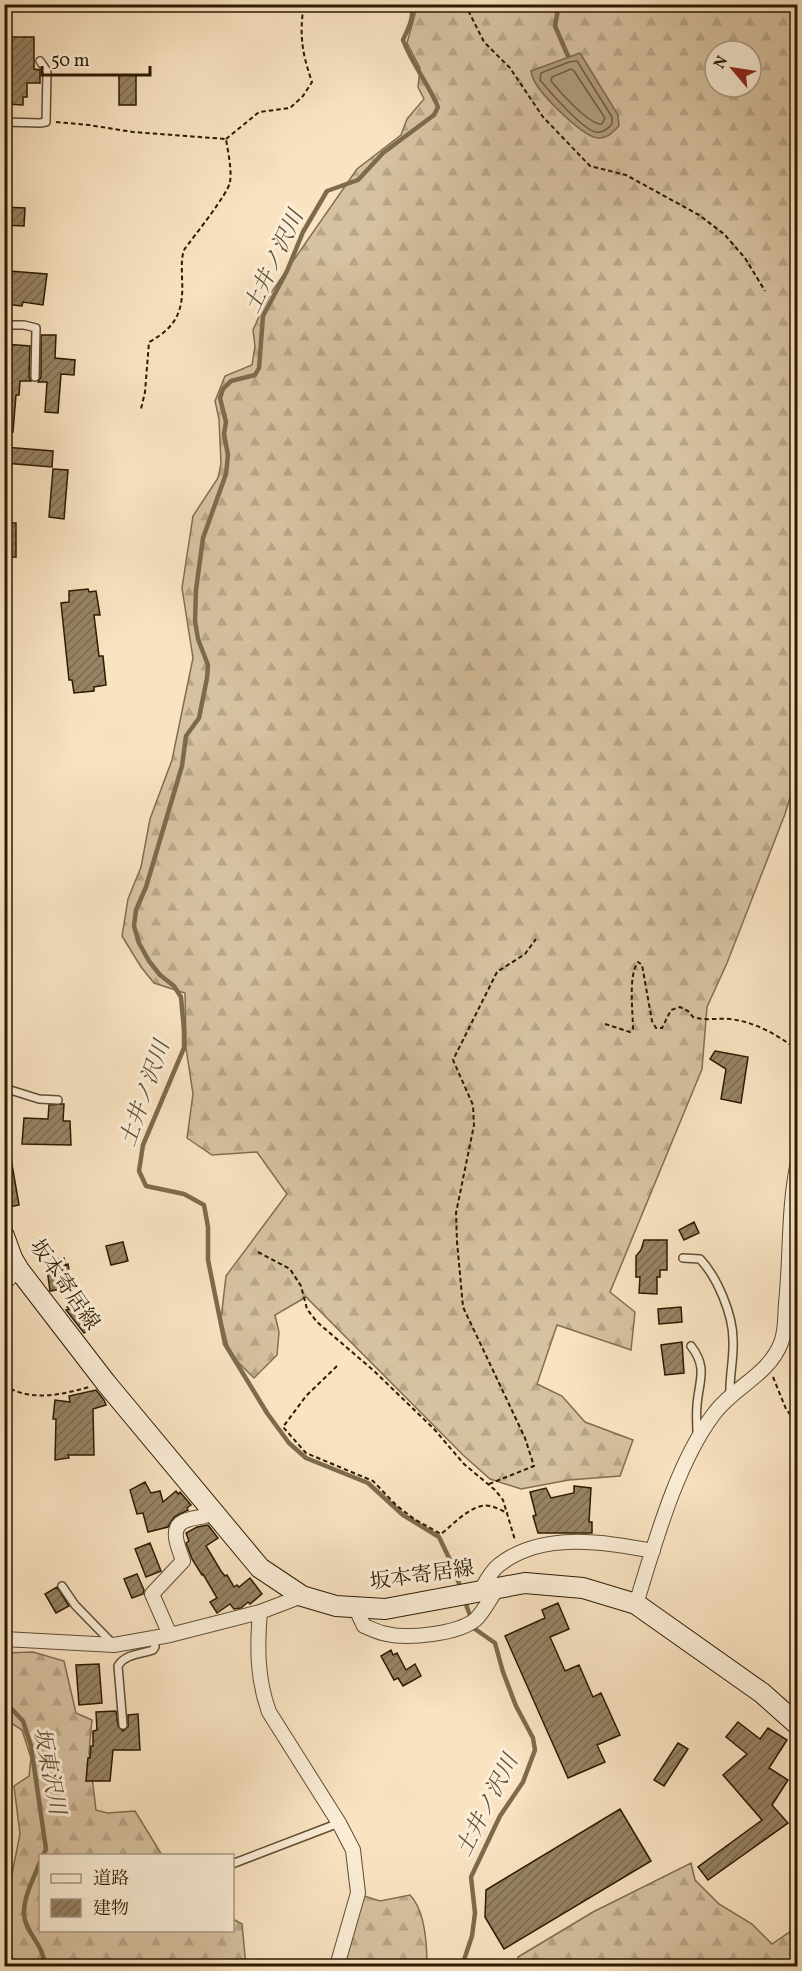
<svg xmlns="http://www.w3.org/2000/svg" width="802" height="1971" font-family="Vollkorn,'Noto Serif JP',serif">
<defs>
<pattern id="forest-firs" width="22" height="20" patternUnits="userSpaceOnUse" patternTransform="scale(1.5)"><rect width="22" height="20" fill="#d6c1a0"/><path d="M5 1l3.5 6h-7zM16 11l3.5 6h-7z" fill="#b8a588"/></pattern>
<pattern id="building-hatch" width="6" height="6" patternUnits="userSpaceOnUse" patternTransform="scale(1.5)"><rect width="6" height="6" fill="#978365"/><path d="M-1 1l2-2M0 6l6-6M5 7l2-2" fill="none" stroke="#7b6a51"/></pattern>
</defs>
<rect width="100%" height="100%" fill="#f9e3c1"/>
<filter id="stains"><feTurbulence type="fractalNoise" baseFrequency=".00333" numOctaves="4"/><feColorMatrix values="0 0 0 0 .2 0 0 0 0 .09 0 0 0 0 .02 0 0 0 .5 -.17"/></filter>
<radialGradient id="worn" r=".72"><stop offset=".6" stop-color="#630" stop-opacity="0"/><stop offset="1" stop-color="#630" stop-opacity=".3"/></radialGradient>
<path fill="url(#forest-firs)" stroke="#816e50" stroke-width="1.5" fill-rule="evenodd" d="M414,5H797V788H793L785,814L727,963L707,1007L702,1069L610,1292L635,1312L631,1350L557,1325L537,1384L562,1396L585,1422L633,1440L620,1476L569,1480L521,1489L490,1479L463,1455L306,1297L275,1315L279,1332L277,1355L254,1378L230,1354L221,1319L226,1276L287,1194L257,1152L212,1155L187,1138L193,1094L186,1048L185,993L154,983L141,967L122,936L128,899L141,867L150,819L172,760L193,658L182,588L193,516L218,478L221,464L219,419L215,401L225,376L252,365L255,346L253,330L268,297L357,169L401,135L407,119L424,99L418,87L420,68L407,43L417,7ZM715,51H751V87H715Z
M33,1652L64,1661L76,1713L92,1720L89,1752L96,1810L107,1813L135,1811L162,1855L40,1856V1930H232L233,1919L242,1924L246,1966H16L5,1940V1909L20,1834L14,1786L29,1776L31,1758L22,1730L5,1719L4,1653Z
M691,1863L695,1880L719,1904L752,1924L772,1944L797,1927V1966H519L518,1957L593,1912Z
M410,1895C425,1910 427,1946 427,1966H342L364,1896L380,1901Z"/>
<path fill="#b39f80" stroke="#7d6a4d" stroke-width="1.5" d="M580,53L618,115L619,126C613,132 609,137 600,138C585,140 544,97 536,84C533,80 532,75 531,71Z"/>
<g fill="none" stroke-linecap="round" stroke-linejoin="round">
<path stroke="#705d40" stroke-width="1.5" d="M577,61L612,117V124C608,129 603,133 596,132C584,131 549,91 540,80L541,73L569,62Z
M571,69L574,71L605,118L602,124C590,126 559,91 551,81L552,77Z"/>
<path stroke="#7d6a4d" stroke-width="4.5" d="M411,4C415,17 408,29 403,40C413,66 428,83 438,107L434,115L383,153L358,180L327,191L303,232L287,271L263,316L259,368L255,375L231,381L223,389L220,398L226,422L224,434L228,455L226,474L203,538L196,590L195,621L198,639L208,665L207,678L199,718L186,736L182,766L146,887L136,910L134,926L139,943L149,961L160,975L174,986L181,997L184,1030V1048L143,1145L139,1171L146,1186L184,1194L204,1205L208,1227V1260L225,1344L267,1413L289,1443L306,1458L368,1483L403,1515L439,1537L450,1560L462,1591
M559,4L555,26L568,56
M4,1697L7,1704L23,1721L31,1746L46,1849L43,1856
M40,1862C34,1878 23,1897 24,1915C25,1932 44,1945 45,1966
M462,1966L472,1936L475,1913L471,1877L500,1816L523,1782L535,1750L533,1738L516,1706L503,1672L495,1643L475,1629L464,1599"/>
</g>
<path fill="url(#building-hatch)" stroke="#2c1b01" stroke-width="1.5" d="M4,37H34V69L40,70V83H27V97H23V105L4,104Z
M119,75H136V105H119Z
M4,207L25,208L24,226L4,225Z
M9,271L47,274L43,305L23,302L22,306L4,304L5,277H8Z
M41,335H56L55,358L75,360L74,375L61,374L58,413L45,412L47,382H38L41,377Z
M4,344L30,346L29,377L31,381H20L19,395H16L13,432H4Z
M4,447L53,451L52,467L4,463Z
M53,469L68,470L64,519L49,517Z
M4,523H16V557H4Z
M88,589L89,592L96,591L100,615H94L99,656H103L106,685L94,687V691L74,693L72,680H69L61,603L69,602V591Z
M715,1051L748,1057L741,1103L721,1099L726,1069L710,1059Z
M62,1104H64L63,1121H70L71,1145L22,1144L24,1118L48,1119L49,1105Z
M4,1153H10L19,1205L4,1208Z
M694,1222L699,1233L684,1240L679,1230Z
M644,1240H667V1270H660V1277H657V1294L639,1293L640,1277H636V1256L641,1250Z
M123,1242L128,1261L111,1265L106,1246Z
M64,1258L65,1265L68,1264L72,1287L50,1291L46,1261Z
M79,1297L99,1322L84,1333L66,1310L69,1309L67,1307Z
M681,1307L682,1322L659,1324L658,1309Z
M682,1342L684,1373L665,1375L661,1345Z
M96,1390L104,1400L106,1405L93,1409L94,1455H68L69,1458L55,1460L56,1419H53L55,1400L70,1402L69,1396Z
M145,1482L151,1493L160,1491L163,1502L176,1491L178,1494L180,1492L191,1505L187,1508L188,1510L174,1517L168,1527L148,1532L143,1513L137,1514L130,1490Z
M574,1486L591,1488L589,1522H592V1533H538L533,1516L536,1515L530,1492L546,1488L551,1498L574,1493Z
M208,1525L218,1538L206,1546L221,1571L225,1576L227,1575L234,1587L237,1585L239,1587L250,1578L262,1594L250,1604L248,1602L241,1608L234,1609L230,1604L217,1613L210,1602L217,1598L203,1574L202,1575L192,1559L186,1543L189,1541L186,1533L197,1527Z
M150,1543L161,1571L146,1577L135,1549Z
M137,1574L144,1590L143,1594L132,1598L124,1579Z
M57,1587L69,1606L56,1613L45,1594Z
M558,1603L569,1629L550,1637L565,1671L579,1665L593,1697L601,1693L620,1735L597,1745L605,1762L568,1778L505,1636L545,1618L542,1610Z
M391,1650L393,1655L397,1653L406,1670L415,1664L421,1676L403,1686L398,1678L394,1680L381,1656Z
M99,1664L102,1703L79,1705L76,1665Z
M116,1711L118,1726L123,1731L128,1727V1715L138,1714L140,1750H113L110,1781H86L88,1758H90L91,1746H93V1731L97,1730L96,1712Z
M738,1722L760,1739L768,1728L787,1740L769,1768L788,1780L772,1805L788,1823L708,1880L698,1867L762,1820L723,1775L747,1754L726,1737Z
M678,1743L688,1749L664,1786L654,1780Z
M620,1809L651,1861L504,1949L485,1917L486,1890Z"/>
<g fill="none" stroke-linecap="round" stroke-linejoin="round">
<defs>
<path id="lane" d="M4,122L40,123L46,122L47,71L40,61
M4,325H24L36,328L35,377
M4,1088L39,1099L58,1100
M683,1258L700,1259C717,1277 733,1314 733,1340C734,1359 729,1377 730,1396
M691,1346C708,1368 699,1380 697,1405C696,1415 697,1424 697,1434
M62,1586L75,1605L112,1643
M123,1725L118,1666C125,1654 141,1654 153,1650L155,1647L154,1638
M232,1864L339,1823"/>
<path id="street" d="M4,1283L19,1270
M480,1592C485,1583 490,1572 499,1565C542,1531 604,1542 653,1551
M636,1604C655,1543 676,1465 713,1415C733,1387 768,1376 781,1343C786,1331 785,1315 786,1303C791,1256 788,1208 798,1162
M356,1609L364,1626C372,1629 379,1633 387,1634C408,1639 457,1634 475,1620C484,1612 490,1598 497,1589
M260,1612C257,1647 257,1679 269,1712L339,1823L353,1850L358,1893L337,1966
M170,1635L152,1594L183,1561C179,1548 167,1526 187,1520C197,1516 203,1519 214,1512
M4,1639L114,1645L170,1635L260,1612L302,1596"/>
<path id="secondary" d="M4,1236L12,1258L19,1270L106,1383L260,1568L302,1596L336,1606L385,1609L525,1583L583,1588L636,1604L762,1693L798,1725"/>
</defs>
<use href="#lane" stroke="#5f4d31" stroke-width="10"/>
<use href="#street" stroke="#5f4d31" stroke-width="16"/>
<use href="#secondary" stroke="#2c1b01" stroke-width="22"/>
<path stroke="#2c1b01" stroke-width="2" stroke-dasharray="4.5 3" stroke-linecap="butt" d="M465,4L484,42L510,68L543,117L590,166L626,175L699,215L724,234L745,258L765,291
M56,122L89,125L133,132L226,139C228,152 232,169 230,182C228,194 194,236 184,250C181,259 182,268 182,278C184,310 177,327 149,342L145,392L141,409
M226,139L259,112L290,108L303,96L312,82C302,53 299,35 304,4
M605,1024L630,1032L633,1029C633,1012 628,975 638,962L642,965L652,1021L656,1028H662L671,1010L680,1007L688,1011L693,1017C705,1021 717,1018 730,1019C755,1022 779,1035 798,1051
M258,1252L290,1269L301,1286L307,1309L317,1322L373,1370L434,1429L464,1464L495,1490L503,1500L515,1540
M337,1366L306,1396L283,1427L306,1453L373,1481L396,1505L414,1519L441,1534C454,1524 473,1502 490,1506C496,1507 502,1511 508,1513
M773,1377L786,1409L798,1425
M4,1385C30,1402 61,1395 89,1387
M489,1484L534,1466L525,1438L463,1307L457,1242L456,1213L474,1125L473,1105L453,1060L497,972L525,954L536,939"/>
<use href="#lane" stroke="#fbedd7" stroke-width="7"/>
<use href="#street" stroke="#fbedd7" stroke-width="14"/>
<use href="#secondary" stroke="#fbedd7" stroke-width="20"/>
</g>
<g text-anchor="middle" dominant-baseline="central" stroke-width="6" stroke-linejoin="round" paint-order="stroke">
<g font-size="21" fill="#2c1b01" stroke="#fbedd7">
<text transform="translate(64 1285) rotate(55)">坂本寄居線</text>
<text transform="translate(422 1576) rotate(-8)">坂本寄居線</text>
</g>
<g font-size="22" font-style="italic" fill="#625034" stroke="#fbedd7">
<text transform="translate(275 262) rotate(-65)">土井ノ沢川</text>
<text transform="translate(146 1094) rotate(-71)">土井ノ沢川</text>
<text transform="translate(48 1771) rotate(79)">坂東沢川</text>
<text transform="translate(488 1806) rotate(-63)">土井ノ沢川</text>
</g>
</g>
<rect width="802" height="1971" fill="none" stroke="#f9e3c1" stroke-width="24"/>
<rect x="6" y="6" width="790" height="1959" fill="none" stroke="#2c1b01" stroke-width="3"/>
<rect x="12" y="12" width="778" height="1947" fill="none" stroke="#2c1b01" stroke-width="1.5"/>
<rect x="39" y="1854" width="195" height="78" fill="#fbedd7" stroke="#a89981" stroke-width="1.5"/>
<rect x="51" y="1874" width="30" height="9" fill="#fbedd7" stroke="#a89981" stroke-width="1.5"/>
<text x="93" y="1884" font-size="18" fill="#2c1b01">道路</text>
<rect x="51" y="1899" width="30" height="18" fill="url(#building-hatch)" stroke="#a89981" stroke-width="1.5"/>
<text x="93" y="1914" font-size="18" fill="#2c1b01">建物</text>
<g transform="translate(733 69) rotate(299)"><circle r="28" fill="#fbedd7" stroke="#a89981" stroke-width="1.5"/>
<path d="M0-4.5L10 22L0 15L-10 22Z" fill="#8f2418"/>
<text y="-9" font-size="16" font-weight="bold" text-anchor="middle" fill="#2c1b01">N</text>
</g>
<path d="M42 66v9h108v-9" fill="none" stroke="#2c1b01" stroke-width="3"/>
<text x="51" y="66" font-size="18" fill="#2c1b01" stroke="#fbedd7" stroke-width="4.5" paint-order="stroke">50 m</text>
<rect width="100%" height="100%" filter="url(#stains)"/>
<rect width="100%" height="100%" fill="url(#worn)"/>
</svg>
